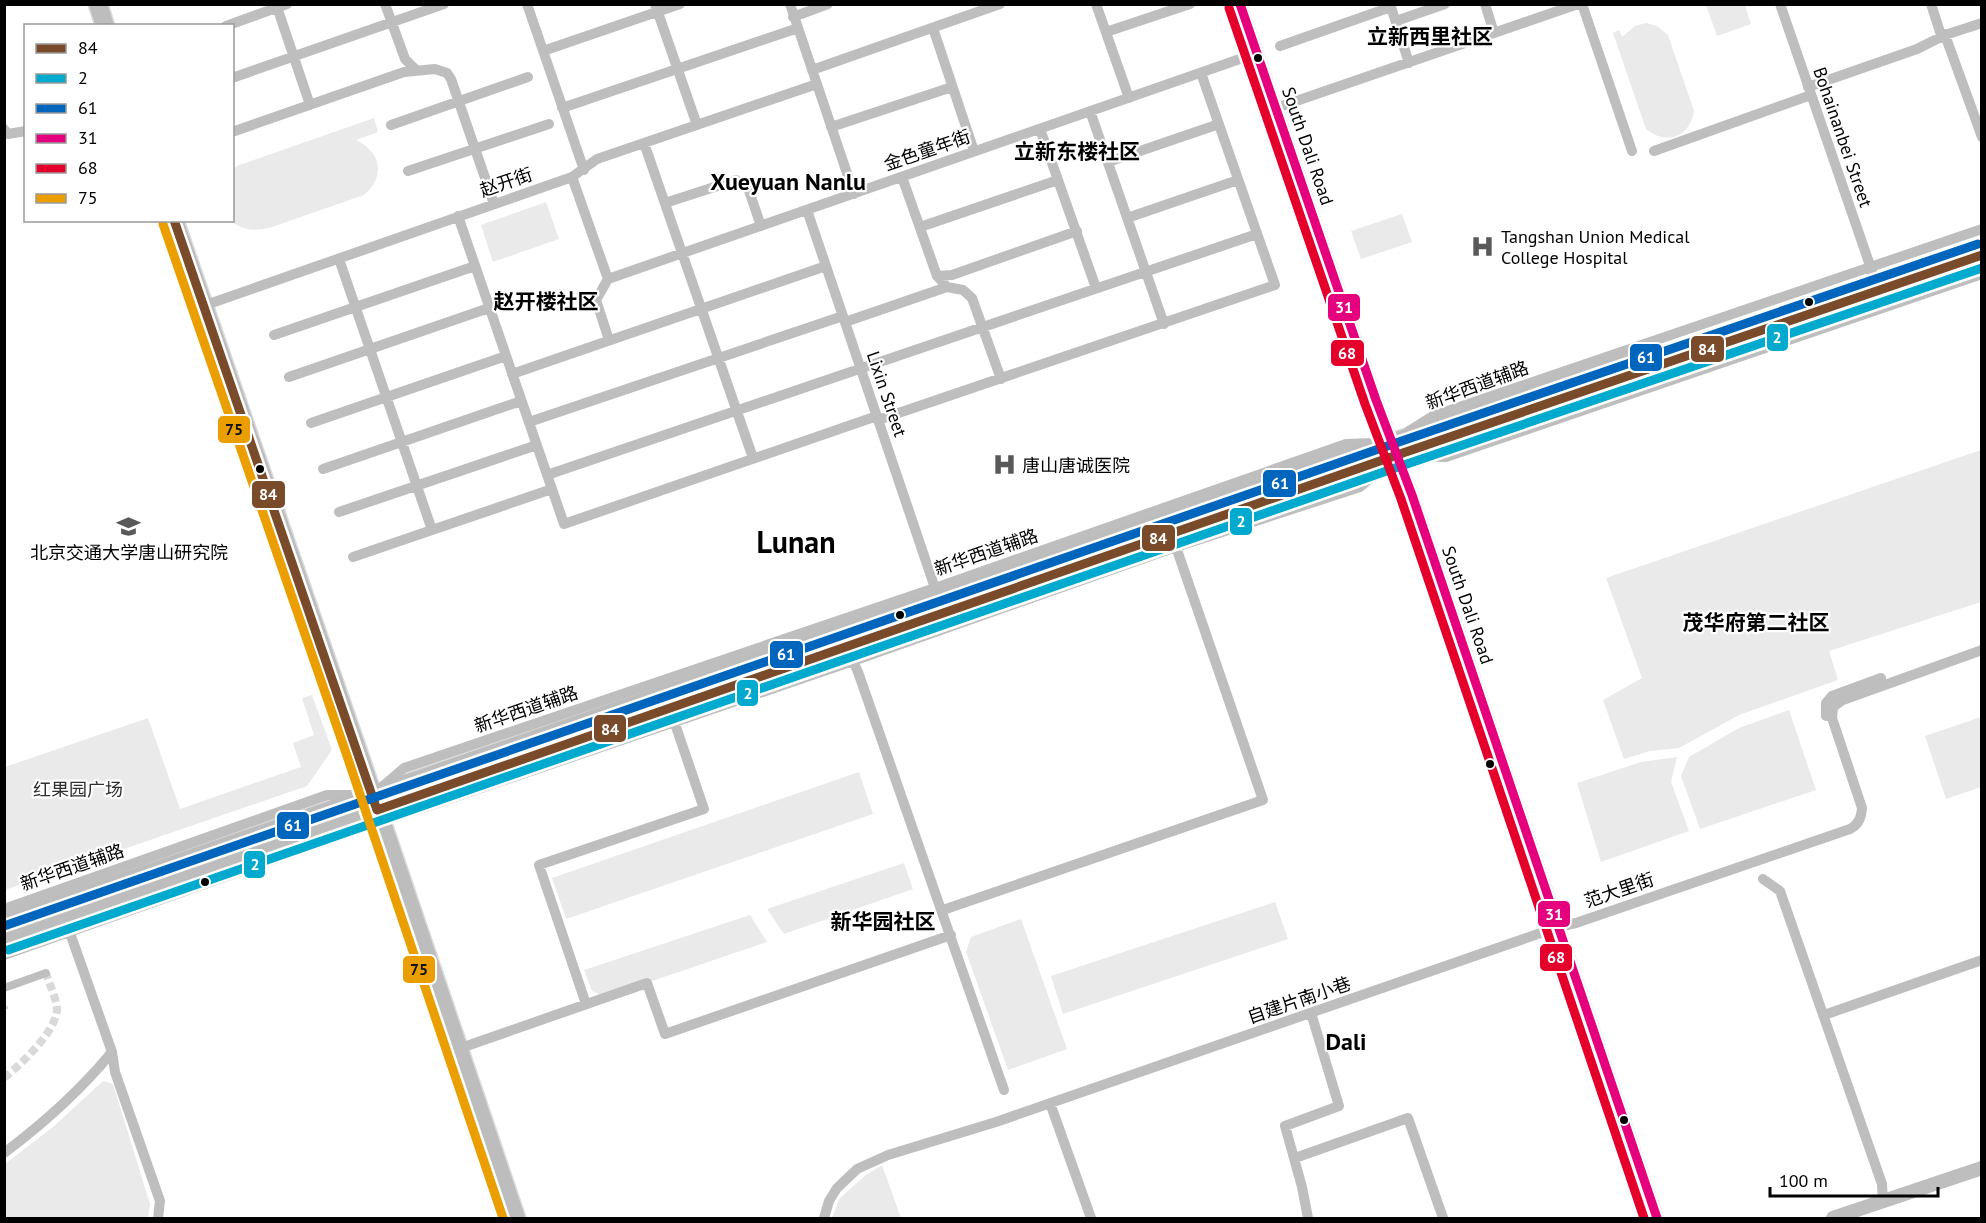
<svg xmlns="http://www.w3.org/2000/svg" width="1986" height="1223" font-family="'PT Sans','Noto Sans SC',sans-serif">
<rect width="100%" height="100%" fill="#fff"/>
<path fill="#eaeaea" d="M1706,5H1745L1751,24L1717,36Z
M1646,23L1657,26L1668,35L1694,111C1690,137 1666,146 1646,129L1613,33L1619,30L1622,37L1635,26Z
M374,118L378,132L356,140C381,152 386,176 364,195L269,228C253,231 244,231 231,221L233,169L237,166Z
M546,202L559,239L493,262L481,225Z
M1402,214L1412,242L1361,259L1351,231Z
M1981,450V602L1829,651L1838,680L1739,715L1679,748L1650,751L1624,759L1603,700L1642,678L1606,578Z
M312,695L332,750L307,786L5,890V767L148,718L180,809L301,767L293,743L314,735L302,698Z
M1789,710L1816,790L1700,829L1681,776L1689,757L1739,728Z
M1981,717V787L1946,799L1925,736Z
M1677,757L1671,782L1689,831L1601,862L1577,783L1641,762Z
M859,772L873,814L566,919L552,878Z
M904,863L913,889L784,934L767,909Z
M1275,902L1288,939L1063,1014L1051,976Z
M750,915L767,942L605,997L592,991L584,970Z
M1021,919L1067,1049L1008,1070L966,952L971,937Z
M103,1081L113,1084L150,1204L148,1218H5V1164L54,1126Z
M882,1165L901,1218H832L839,1199L866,1175Z"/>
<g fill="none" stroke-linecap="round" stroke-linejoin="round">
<path stroke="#d9d9d9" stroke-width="8" stroke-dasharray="8 4" stroke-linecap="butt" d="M4,1006V1009
M4,1078C21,1064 55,1033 57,1010C57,999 49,984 46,973"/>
<defs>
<path id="primary" d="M98,4L105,26
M174,220L357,749L516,1218
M4,923L1350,457L1639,359
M4,939L1397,455L1982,255"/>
</defs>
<use href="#primary" stroke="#dbdbdb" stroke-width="21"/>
<path stroke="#bebebe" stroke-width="8" d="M4,988L46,973"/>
<path stroke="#bebebe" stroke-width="10" d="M276,4L310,105
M385,4L405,59L416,70
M527,4L584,170
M655,4L697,125
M790,4L854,194
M1096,4L1129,98
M1390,4L1409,63
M1485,4L1494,33
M1582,4L1632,151
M1780,4L1875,280
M1931,4L1940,32L1945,35L1982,137
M793,17L828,4
M1396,21L1445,4
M226,26L287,4
M933,28L974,151
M1106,32L1190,4
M1280,46L1391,7
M543,51L680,4
M812,70L1000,4
M232,78L444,4
M1808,87L1917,49L1945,35L1982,23
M562,108L798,28
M1276,108L1578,4
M1090,111L1164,324
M391,125L528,77
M831,127L952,87
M4,129L8,134L26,131
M1040,129L1096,288
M232,132L404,72L435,69L447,73L451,79L494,204
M644,143L753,458
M1654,151L1811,95
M1108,162L1219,124
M408,171L549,124
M572,177L608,279L1257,53
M902,177L937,276L947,287L963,290L972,298L1001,379
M665,203L736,180L748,188L761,226
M807,210L935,588
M458,216L564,524L877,416
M1127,218L1238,180
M920,227L1058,180
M339,259L432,530L552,489
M937,276L952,275L1077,231
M608,279L596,300L609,340
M203,306L572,177L597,159L817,84
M845,322L947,287
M274,335L475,266
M512,374L826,266
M289,377L489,308
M878,420L1275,285L1201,73
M529,422L843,316
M311,423L506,356
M1409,431L1433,416L1982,229
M1408,456L1446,457L1982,274
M323,469L521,401
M547,475L1257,234
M339,512L537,445
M353,557L432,530
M853,661L858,672L1004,1090
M1826,716V703L1832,696L1881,678
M382,787L404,768L935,588L1346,444L1373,443
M390,810H417L853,661L1176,547L1360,487L1389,463
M1763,879L1780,891L1882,1184L1883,1202
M4,909L327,795H360
M943,910L1263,800L1176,547
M70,933L112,1052L115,1072L160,1201L158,1218
M4,955L341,836L363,820
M586,1004L539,865L704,809L672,715
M1824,1015L1982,960
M458,1049L647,983L665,1034L951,935
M1050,1103L1091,1218
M4,1153C44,1123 80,1091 112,1052
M1295,1158L1408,1118L1443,1218
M824,1218L829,1201L837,1188L857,1169L888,1155L996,1122L1558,927L1576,923L1850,829C1859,824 1861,818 1862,808L1832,718L1833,707L1843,700L1982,650
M1308,1218L1302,1187L1285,1126L1339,1106L1311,1013"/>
<path stroke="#bebebe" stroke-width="14" d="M1240,4L1376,400L1412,495L1657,1218
M1833,1218L1982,1168"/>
<use href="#primary" stroke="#bdbdbd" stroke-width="18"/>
<defs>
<path id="bus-1" d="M174,220L377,810L1397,455L1982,255"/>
<path id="bus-2" d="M8,950L1401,466L1982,268"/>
<path id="bus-3" d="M4,926L1393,444L1978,244"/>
<path id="bus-4" d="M1240,4L1376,400L1412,495L1657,1218"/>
<path id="bus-5" d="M1229,8L1365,404L1401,499L1644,1218"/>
<path id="bus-6" d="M163,224L346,753L503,1218"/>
</defs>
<use href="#bus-1" stroke="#fff" stroke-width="14"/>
<use href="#bus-2" stroke="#fff" stroke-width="14"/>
<use href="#bus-3" stroke="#fff" stroke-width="14"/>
<use href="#bus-4" stroke="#fff" stroke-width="14"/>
<use href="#bus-5" stroke="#fff" stroke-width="14"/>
<use href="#bus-6" stroke="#fff" stroke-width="14"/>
<use href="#bus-1" stroke="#7a4b2a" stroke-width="9"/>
<use href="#bus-2" stroke="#00a9ce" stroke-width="9"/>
<use href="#bus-3" stroke="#0065bd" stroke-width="9"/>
<use href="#bus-4" stroke="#e5007d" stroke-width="9"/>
<use href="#bus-5" stroke="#e4002b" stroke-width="9"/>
<use href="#bus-6" stroke="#eb9e00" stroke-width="9"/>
</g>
<defs>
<symbol id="hospital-bare" viewBox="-9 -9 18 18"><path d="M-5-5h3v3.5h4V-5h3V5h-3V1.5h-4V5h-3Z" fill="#595959" stroke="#fff" stroke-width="2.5" paint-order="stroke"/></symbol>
<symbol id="university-bare" viewBox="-9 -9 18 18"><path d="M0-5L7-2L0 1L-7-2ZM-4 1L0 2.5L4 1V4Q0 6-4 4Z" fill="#595959" stroke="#fff" stroke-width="2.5" paint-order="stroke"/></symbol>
</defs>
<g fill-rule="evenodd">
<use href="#hospital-bare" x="1466" y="230" width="33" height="33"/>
<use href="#hospital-bare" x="988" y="448" width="33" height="33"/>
<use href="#university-bare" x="112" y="510" width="33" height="33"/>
</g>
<g fill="#000" stroke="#fff" stroke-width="2">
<circle cx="1258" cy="58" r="5"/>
<circle cx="1809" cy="302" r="5"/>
<circle cx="260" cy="469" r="5"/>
<circle cx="900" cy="615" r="5"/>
<circle cx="1490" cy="764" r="5"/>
<circle cx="205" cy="882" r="5"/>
<circle cx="1624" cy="1120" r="5"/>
</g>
<g text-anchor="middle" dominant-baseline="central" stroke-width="4.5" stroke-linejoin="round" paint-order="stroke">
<g font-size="18" fill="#000" stroke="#fff">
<text transform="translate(1843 137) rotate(71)">Bohainanbei Street</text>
<text transform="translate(1308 146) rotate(71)">South Dali Road</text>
<text transform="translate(927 150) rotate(-19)">金色童年街</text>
<text transform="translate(506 182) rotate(-19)">赵开街</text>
<text transform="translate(1477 385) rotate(-20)">新华西道辅路</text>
<text transform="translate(887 394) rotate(71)">Lixin Street</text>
<text transform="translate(986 552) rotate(-19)">新华西道辅路</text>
<text transform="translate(1468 605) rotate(71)">South Dali Road</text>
<text transform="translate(526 709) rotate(-19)">新华西道辅路</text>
<text transform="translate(72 867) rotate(-19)">新华西道辅路</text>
<text transform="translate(1619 890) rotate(-19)">范大里街</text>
<text transform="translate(1299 1000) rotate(-19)">自建片南小巷</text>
</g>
<g font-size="18" fill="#000" stroke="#fff" text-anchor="start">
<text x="1501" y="236">Tangshan Union Medical<tspan x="1501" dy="21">College Hospital</tspan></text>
<text x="1022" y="465">唐山唐诚医院</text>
<text x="129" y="552" text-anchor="middle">北京交通大学唐山研究院</text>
</g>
<g font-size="18" fill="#303030" stroke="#fff">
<text x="78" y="789">红果园广场</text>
</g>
<g font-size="21" font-weight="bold" fill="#000" stroke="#fff">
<text x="1430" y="36">立新西里社区</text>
<text x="1077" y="151">立新东楼社区</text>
<text x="546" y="301">赵开楼社区</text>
<text x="1756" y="622">茂华府第二社区</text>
<text x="883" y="921">新华园社区</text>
</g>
<g font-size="24" font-weight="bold" fill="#000" stroke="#fff">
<text x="788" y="181">Xueyuan Nanlu</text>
<text x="1346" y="1041">Dali</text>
</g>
<g font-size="30" font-weight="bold" fill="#000" stroke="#fff">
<text x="796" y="541">Lunan</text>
</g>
</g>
<g stroke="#fff" stroke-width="2">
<rect x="1327" y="293" width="34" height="29" rx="6" fill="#e5007d"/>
<rect x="1766" y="323" width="23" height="29" rx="6" fill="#00a9ce"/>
<rect x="1690" y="335" width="35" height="28" rx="6" fill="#7a4b2a"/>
<rect x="1330" y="339" width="35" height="28" rx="6" fill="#e4002b"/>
<rect x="1629" y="343" width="34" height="29" rx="6" fill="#0065bd"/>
<rect x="217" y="415" width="34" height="29" rx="6" fill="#eb9e00"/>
<rect x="1262" y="469" width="35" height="29" rx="6" fill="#0065bd"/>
<rect x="251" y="480" width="35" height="29" rx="6" fill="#7a4b2a"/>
<rect x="1229" y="507" width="24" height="29" rx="6" fill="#00a9ce"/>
<rect x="1141" y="524" width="35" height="28" rx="6" fill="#7a4b2a"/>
<rect x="769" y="640" width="35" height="29" rx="6" fill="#0065bd"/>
<rect x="736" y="679" width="23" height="28" rx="6" fill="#00a9ce"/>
<rect x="593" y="714" width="34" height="29" rx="6" fill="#7a4b2a"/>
<rect x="276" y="811" width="34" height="29" rx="6" fill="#0065bd"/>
<rect x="243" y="850" width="23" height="29" rx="6" fill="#00a9ce"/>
<rect x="1537" y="900" width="34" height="28" rx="6" fill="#e5007d"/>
<rect x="1539" y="943" width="34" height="29" rx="6" fill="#e4002b"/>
<rect x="402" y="955" width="34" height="29" rx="6" fill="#eb9e00"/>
</g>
<g font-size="16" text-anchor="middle" font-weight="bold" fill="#fff">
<text x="1344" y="313">31</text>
<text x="1777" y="343">2</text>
<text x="1707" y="355">84</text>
<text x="1347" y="359">68</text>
<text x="1646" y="363">61</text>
<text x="1280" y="489">61</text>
<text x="268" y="500">84</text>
<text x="1241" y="527">2</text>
<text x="1158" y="544">84</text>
<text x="786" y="660">61</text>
<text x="748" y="699">2</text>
<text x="610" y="735">84</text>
<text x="293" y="831">61</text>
<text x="255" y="870">2</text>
<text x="1554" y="920">31</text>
<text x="1556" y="963">68</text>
</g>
<g font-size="16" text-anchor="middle" font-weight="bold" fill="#111">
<text x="234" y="435">75</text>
<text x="419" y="975">75</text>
</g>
<rect width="1986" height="1223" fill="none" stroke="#000000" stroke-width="12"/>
<rect x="24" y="24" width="210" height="198" fill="#ffffff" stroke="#999999" stroke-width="1.5"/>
<rect x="36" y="44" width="30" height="9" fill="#7a4b2a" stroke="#999999" stroke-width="1.5"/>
<text x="78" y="54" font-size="18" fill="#000000">84</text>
<rect x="36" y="74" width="30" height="9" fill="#00a9ce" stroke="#999999" stroke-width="1.5"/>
<text x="78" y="84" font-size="18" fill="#000000">2</text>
<rect x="36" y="104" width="30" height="9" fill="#0065bd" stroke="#999999" stroke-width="1.5"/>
<text x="78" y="114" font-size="18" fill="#000000">61</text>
<rect x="36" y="134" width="30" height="9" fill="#e5007d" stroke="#999999" stroke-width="1.5"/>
<text x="78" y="144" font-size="18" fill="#000000">31</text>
<rect x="36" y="164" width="30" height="9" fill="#e4002b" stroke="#999999" stroke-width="1.5"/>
<text x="78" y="174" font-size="18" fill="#000000">68</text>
<rect x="36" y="194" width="30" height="9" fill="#eb9e00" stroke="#999999" stroke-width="1.5"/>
<text x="78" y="204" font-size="18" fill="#000000">75</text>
<path d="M1770 1187v9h168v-9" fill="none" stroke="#000000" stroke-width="3"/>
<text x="1779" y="1187" font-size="18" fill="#000000" stroke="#ffffff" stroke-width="4.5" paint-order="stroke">100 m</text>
</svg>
